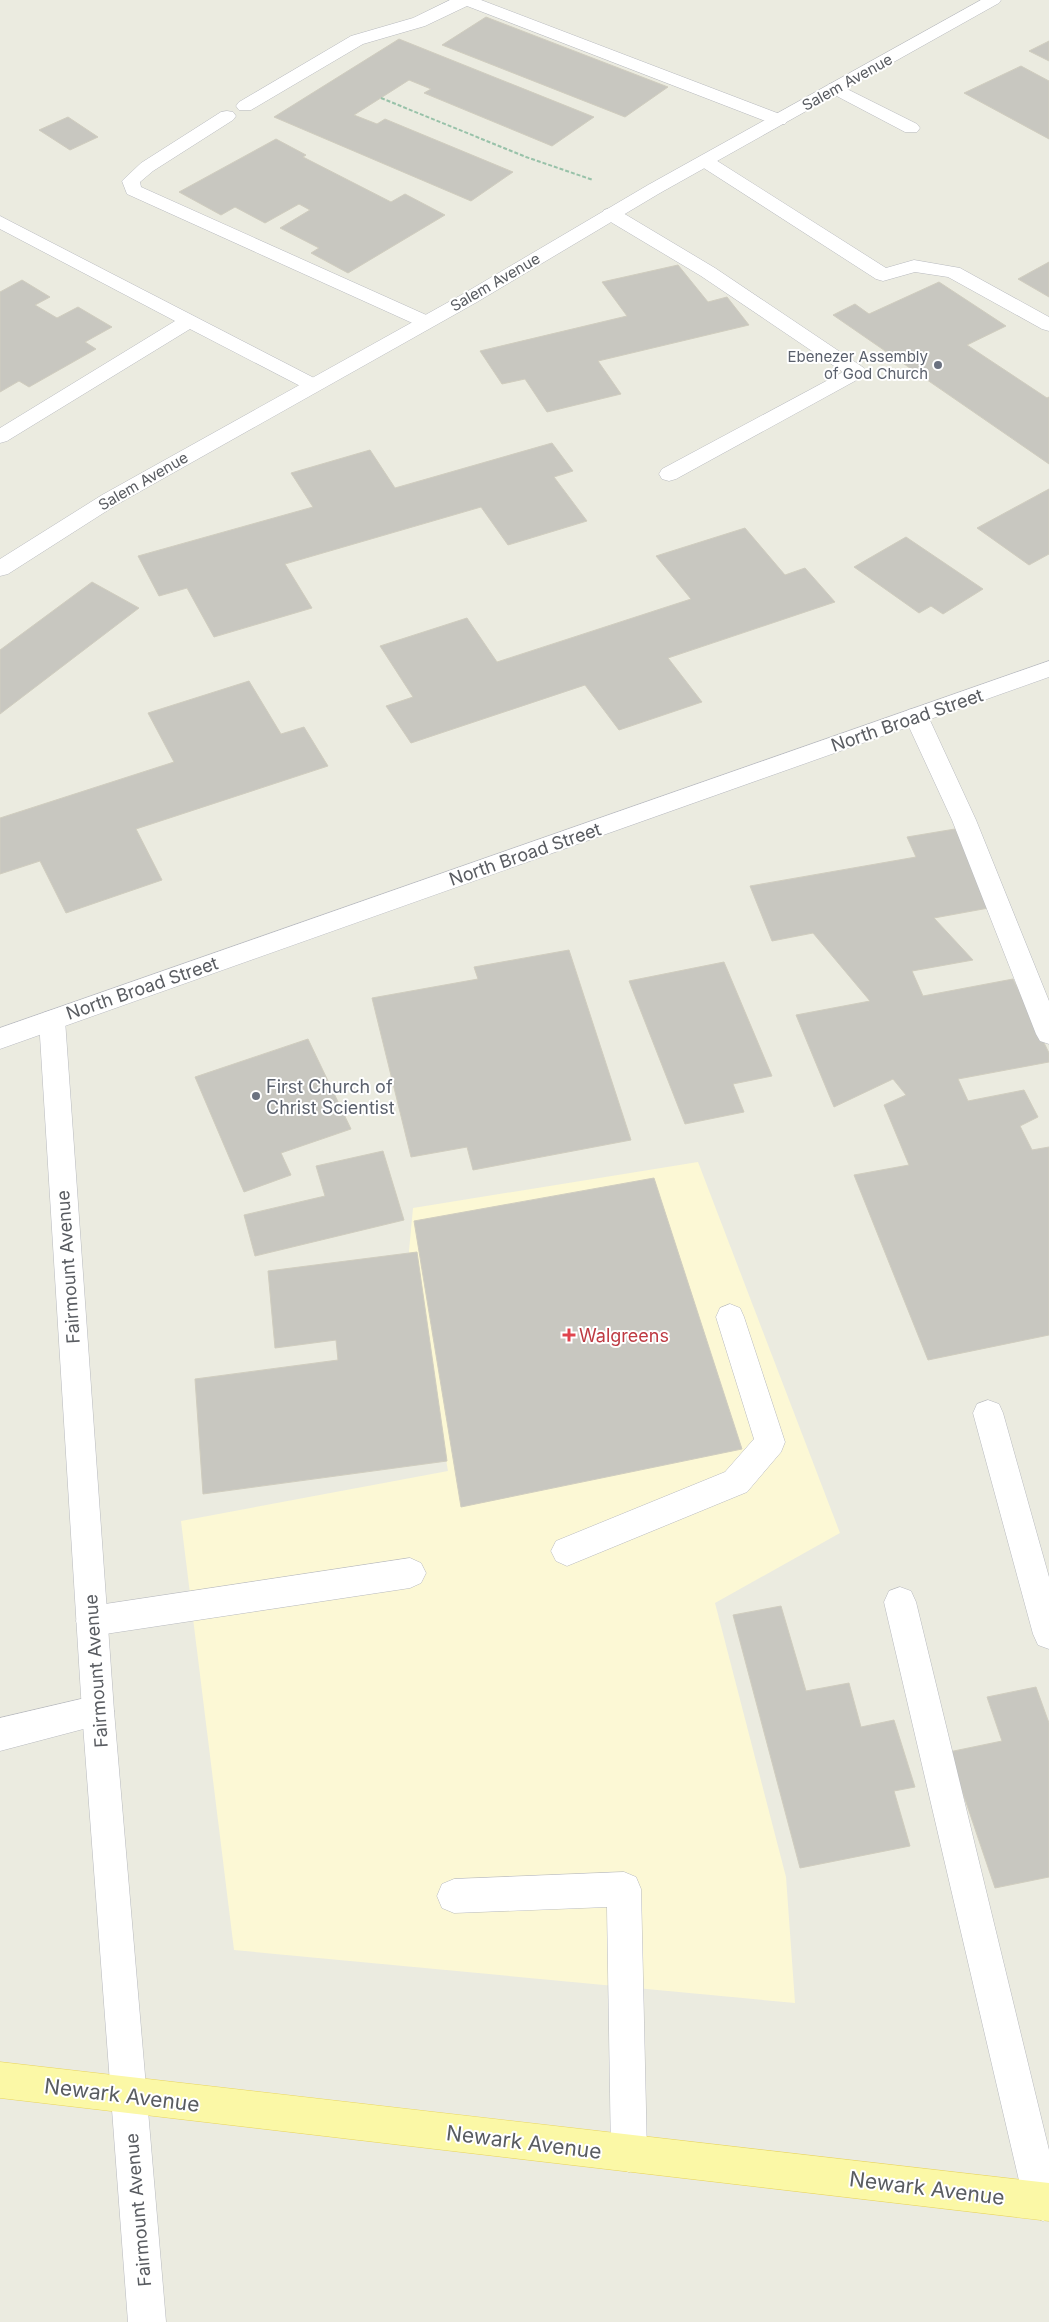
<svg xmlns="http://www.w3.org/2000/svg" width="1049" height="2322" font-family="Inter,sans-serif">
<rect width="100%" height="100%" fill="#ebebe0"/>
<path fill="#fcf8d5" d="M698,1162L840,1533L715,1603L786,1877L795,2003L234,1950L181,1521L448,1471L409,1251L413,1208Z"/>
<path fill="#c8c7c0" stroke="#d0cdbf" d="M486,17L668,87L625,117L442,45Z
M399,39L594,117L552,146L424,93L431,89L409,80L354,115L377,124L385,119L513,172L471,201L274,117Z
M1049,41V61L1029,51Z
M1021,66L1049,81V139L964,93Z
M68,117L98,137L70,150L39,130Z
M276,139L306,155L303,157L391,202L405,194L445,215L348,273L311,253L319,248L280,228L310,210L299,204L265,223L235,207L221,215L179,192Z
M1049,262V297L1018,279Z
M678,265L708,302L727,297L749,325L598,361L621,394L547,412L525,379L502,384L480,351L627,316L602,282Z
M22,280L50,297L35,305L57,318L78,307L112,327L85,342L96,349L29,387L19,381L0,392V292Z
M939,282L1006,326L967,345L1047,398L1049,397V464L833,315L855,304L869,314Z
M552,443L573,471L554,477L587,521L508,545L481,507L285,564L312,608L214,637L187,588L159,596L138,556L313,507L291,473L370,450L395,488Z
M1049,489V554L1029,565L977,528Z
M745,528L785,575L805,568L835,602L668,658L702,702L619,730L585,685L411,743L386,706L413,697L380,646L467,618L497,662L691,599L656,556Z
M906,537L983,589L943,614L931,606L919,613L854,567Z
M92,582L139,608L0,714V650Z
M249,681L281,734L304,727L328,766L136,829L162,880L66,913L40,861L0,874V818L174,762L148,713Z
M955,829L994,907L934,918L973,960L912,971L923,996L1013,979L1049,1053V1062L958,1079L968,1101L1024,1090L1038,1117L1020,1126L1032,1150L1049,1147V1335L928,1360L854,1175L909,1165L884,1105L906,1095L893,1079L834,1107L796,1015L870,1001L813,933L772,941L750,886L916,857L907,837Z
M569,950L631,1140L473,1170L467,1147L411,1157L372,998L478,979L474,967Z
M724,962L772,1076L733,1084L744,1112L685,1124L629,981Z
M308,1039L351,1129L281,1153L291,1175L244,1192L195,1077Z
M383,1151L404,1220L255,1256L244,1215L325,1196L316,1166Z
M654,1178L742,1449L461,1507L414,1221Z
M417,1252L447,1461L203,1494L195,1379L338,1360L336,1340L275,1348L268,1271Z
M781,1606L806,1691L849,1683L861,1727L894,1720L915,1787L894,1791L910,1846L800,1868L733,1615Z
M1036,1687L1049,1723V1877L995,1888L949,1752L1002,1741L987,1697Z"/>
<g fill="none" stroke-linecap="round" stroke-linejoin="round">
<defs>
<path id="service" d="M450,0H481L785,116L788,120L785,124H773L467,6L425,26L363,44L251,110H239L236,106L239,102L351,36L413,18Z
M835,83L917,124L920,128L917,132H905L829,92L826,88L829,84Z
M227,111L233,112L236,116L233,120L153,171L140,182L141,187L433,318L436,322L433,326L426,328L419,326L127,194L122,181L141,163L221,112Z
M705,156L711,157L886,268L914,260L960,268L1049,317V331L1042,329L948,277L915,272L883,281L876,279L699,165L696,161L699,157Z
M611,208L618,210L715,268L864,368L867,372L864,376L676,479L669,481L662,479L659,474L662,469L843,372L701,276L604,218L602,214L604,210Z
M0,216L320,381L323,385L320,389L313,391L306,389L190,329L7,441L0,443V428L175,321L0,229Z
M916,708L924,710L928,716L976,820L1049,1001V1044L1040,1041L1036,1034L952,820L904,716L908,710Z
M730,1304L740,1308L744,1317L785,1442L781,1452L747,1492L567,1566L556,1561L551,1551L556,1541L725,1472L754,1439L716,1317L720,1308Z
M988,1400L999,1404L1003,1413L1049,1577V1649L1038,1645L1033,1634L973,1413L977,1404Z
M410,1558L421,1563L426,1573L421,1583L410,1588L92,1636L81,1632L76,1621L81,1610L92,1606Z
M900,1587L911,1591L916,1602L1049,2150V2218L1043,2221L1030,2215L1024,2202L884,1602L889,1591Z
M98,1695L110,1700L114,1711L110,1722L0,1751V1718Z
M624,1872L636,1877L641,1889L647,2154L642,2167L629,2172L616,2167L611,2154L607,1907L454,1913L442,1908L437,1896L442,1884L454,1879Z"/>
<path id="minor" d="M981,0H1001L999,3L660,193L477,302L116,505L8,574L0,576V559L102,495L463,294L648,185Z"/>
<path id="tertiary" d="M52,1010L61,1013L65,1020L114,1711L166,2322H128L82,1711L39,1020L43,1013Z"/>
<path id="secondary" d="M1049,661V677L0,1049V1028Z"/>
<path id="primary" d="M0,2062L1049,2183V2221L0,2098Z"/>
</defs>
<use href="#service" stroke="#b8babf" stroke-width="1"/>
<use href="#minor" stroke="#b8babf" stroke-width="1"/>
<use href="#tertiary" stroke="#b8babf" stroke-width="1"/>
<use href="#secondary" stroke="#b9bbc2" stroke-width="1"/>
<use href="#primary" stroke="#e9d55b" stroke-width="1"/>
<path stroke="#98c2a9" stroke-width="2" stroke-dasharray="4 2" stroke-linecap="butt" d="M381,98L526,157L593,180"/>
<use href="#service" fill="#fff" fill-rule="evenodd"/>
<use href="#minor" fill="#fff" fill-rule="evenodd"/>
<use href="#tertiary" fill="#fff" fill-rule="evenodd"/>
<use href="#secondary" fill="#fff" fill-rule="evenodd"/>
<use href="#primary" fill="#fbf8a6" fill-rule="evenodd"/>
</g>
<g fill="#6b7280" stroke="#fff" stroke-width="2">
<circle cx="938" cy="365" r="5"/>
<circle cx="256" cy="1096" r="5"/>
</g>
<path fill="#e0444e" stroke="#fff" stroke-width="2" d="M566.5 1327.5h5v5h5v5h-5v5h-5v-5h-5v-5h5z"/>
<g text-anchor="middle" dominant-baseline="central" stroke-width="4" stroke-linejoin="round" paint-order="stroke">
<g font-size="15" fill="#595c61" stroke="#fff">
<text transform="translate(847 82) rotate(-29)">Salem Avenue</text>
<text transform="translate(495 282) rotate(-30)">Salem Avenue</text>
<text transform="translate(143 481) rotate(-30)">Salem Avenue</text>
</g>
<g font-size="15" fill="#5b616d" stroke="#fff" text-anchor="end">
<text x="928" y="356">Ebenezer Assembly<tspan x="928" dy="17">of God Church</tspan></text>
</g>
<g font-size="18" fill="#595c61" stroke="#fff">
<text transform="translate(907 720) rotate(-19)">North Broad Street</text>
<text transform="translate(525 854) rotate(-19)">North Broad Street</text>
<text transform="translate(142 988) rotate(-19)">North Broad Street</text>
<text transform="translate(68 1267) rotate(-94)">Fairmount Avenue</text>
<text transform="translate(96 1671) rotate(-94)">Fairmount Avenue</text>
<text transform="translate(138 2210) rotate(-95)">Fairmount Avenue</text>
</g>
<g font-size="18" fill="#5b616d" stroke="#fff" text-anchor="start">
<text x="266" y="1086">First Church of<tspan x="266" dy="21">Christ Scientist</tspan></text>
</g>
<g font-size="18" fill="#be3a42" stroke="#fff" text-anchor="start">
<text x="579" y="1335">Walgreens</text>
</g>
<g font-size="21" fill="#595c61" stroke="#fff">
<text transform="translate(122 2095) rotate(7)">Newark Avenue</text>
<text transform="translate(524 2142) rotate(7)">Newark Avenue</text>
<text transform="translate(927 2188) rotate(7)">Newark Avenue</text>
</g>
</g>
</svg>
